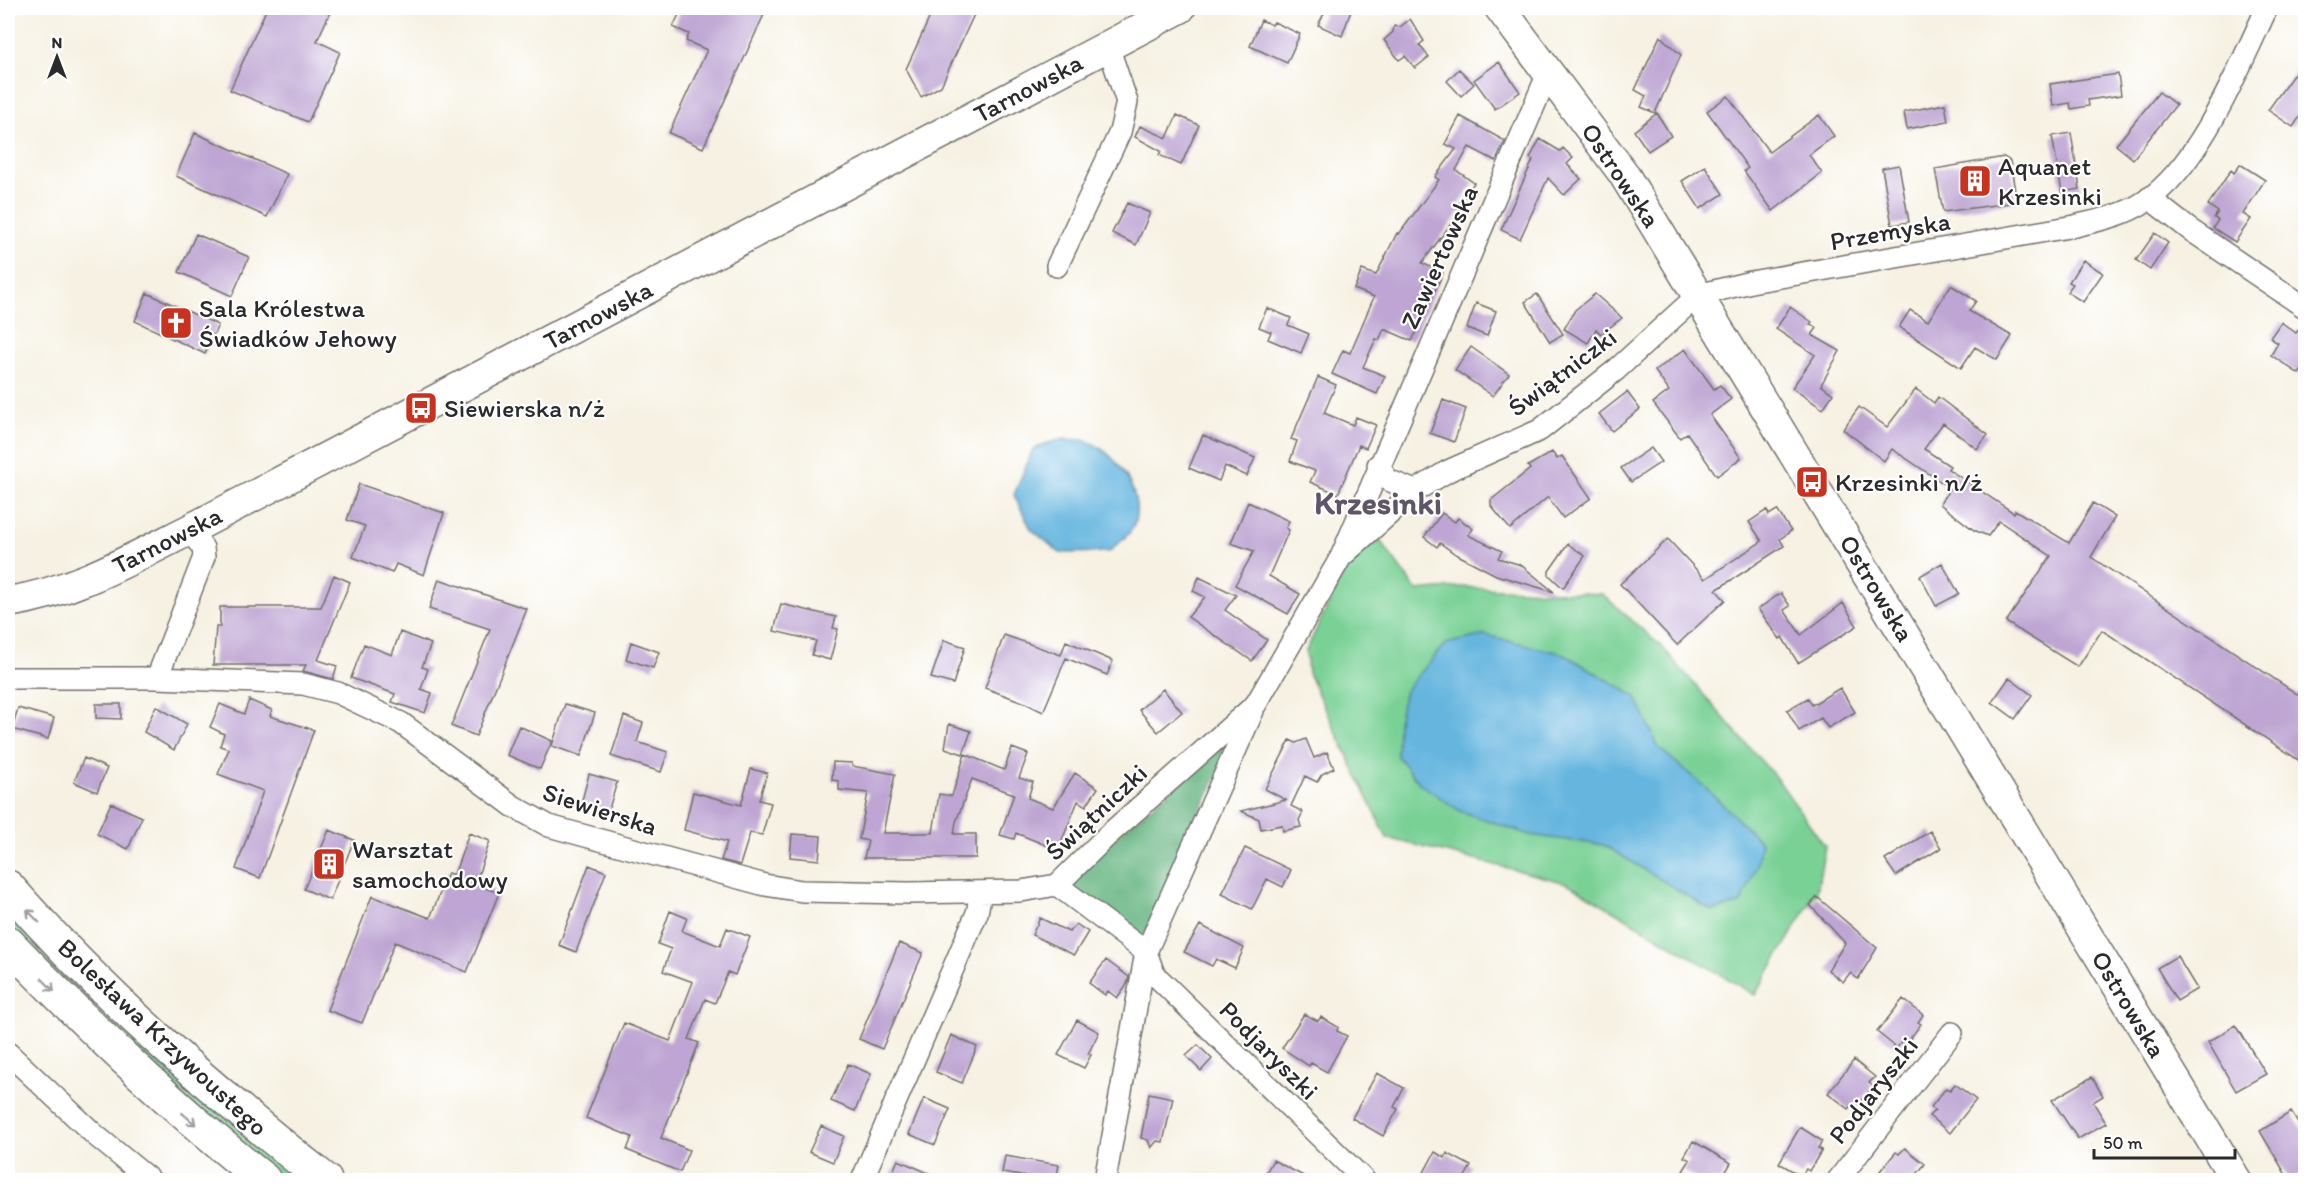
<svg xmlns="http://www.w3.org/2000/svg" width="2313" height="1188" font-family="Itim,sans-serif">
<rect width="100%" height="100%" fill="#fff"/>
<filter id="ink" filterUnits="userSpaceOnUse"><feTurbulence type="fractalNoise" baseFrequency=".0167" numOctaves="2"/><feDisplacementMap in="SourceGraphic" scale="12" xChannelSelector="R" yChannelSelector="G"/><feConvolveMatrix kernelMatrix="1 2 1 2 8 2 1 2 1" color-interpolation-filters="sRGB"/></filter>
<filter id="wash" filterUnits="userSpaceOnUse"><feTurbulence type="fractalNoise" baseFrequency=".008" numOctaves="4" result="noise"/><feDisplacementMap in="SourceGraphic" scale="24" xChannelSelector="R" yChannelSelector="G"/><feGaussianBlur stdDeviation="1.35" result="paint"/><feColorMatrix in="noise" values="0 0 0 0 0 0 0 0 0 0 0 0 0 0 0 0 0 1.4 0 .05"/><feComposite in="paint" operator="in"/></filter>
<g filter="url(#wash)">
<rect width="100%" height="100%" fill="#f6f1e2"/>
<path fill="#7ad196" stroke="#527e60" stroke-width="1.5" d="M1379,539L1417,591L1460,587L1602,594L1663,648L1777,779L1825,846L1817,891L1755,995L1567,883L1387,838L1308,673L1306,651L1351,557Z
M8,904L305,1180H282L207,1119L13,932L8,926Z"/>
<path fill="#63b37f" stroke="#476f55" stroke-width="1.5" d="M1236,734L1142,939L1074,892L1076,871Z"/>
<path fill="#65b5df" stroke="#487085" stroke-width="1.5" d="M1064,439C1071,440 1081,439 1087,441C1117,452 1148,497 1132,529C1127,537 1116,545 1109,552L1060,553L1031,529L1014,495L1032,451L1044,444Z
M1485,635L1564,654L1635,696L1659,748L1707,789L1761,842L1757,866L1741,903L1712,911L1604,845L1530,835L1460,811L1420,784L1397,756L1398,721L1405,691L1445,644Z"/>
<g id="blocks">
<path fill="#bea5d3" d="M267,8H332L317,41L340,52L308,122L230,90Z
M682,8H767L703,148L669,133L707,50L686,41L689,34L673,27Z
M934,8H977L941,86L921,97L906,69Z
M1327,8H1352L1342,36L1318,25Z
M1410,19L1424,41L1419,45L1429,57L1415,68L1405,56L1399,60L1384,40L1393,32L1394,26L1400,27Z
M1261,20L1272,25L1274,22L1300,34L1287,63L1250,46Z
M1660,36L1681,55L1655,113L1641,107L1646,96L1635,90Z
M2306,57V108L2293,127L2268,110Z
M1499,62L1520,92L1495,109L1474,80Z
M1459,69L1474,84L1461,96L1447,81Z
M2118,74L2121,95L2088,100L2089,106L2071,109L2070,103L2053,106L2050,84Z
M2159,92L2176,105L2133,159L2116,145Z
M1728,96L1769,152L1819,115L1834,136L1809,155L1822,173L1773,211L1744,171L1748,168L1707,111Z
M1945,104L1948,121L1907,129L1904,112Z
M1657,113L1671,136L1648,151L1634,131Z
M1177,115L1199,125L1181,165L1159,155L1161,151L1135,137L1140,126L1167,138Z
M1460,116L1505,141L1496,161L1469,147L1456,170L1474,183L1456,207L1461,210L1422,263L1443,273L1412,341L1384,329L1379,340L1376,339L1363,367L1385,376L1377,394L1332,374L1343,350L1350,353L1374,297L1354,289L1362,270L1376,275L1397,233L1399,234L1439,180L1435,177L1456,149L1445,144Z
M195,133L287,174L267,217L176,176Z
M2071,133L2080,189L2062,192L2052,136Z
M1540,139L1560,151L1563,148L1573,158L1567,164L1581,179L1564,195L1548,178L1520,239L1501,230L1533,160L1530,158Z
M2004,157L2010,161L2017,202L1943,212L1935,169Z
M2240,164L2265,180L2243,214L2251,219L2235,242L2213,228L2218,220L2214,218L2218,212L2208,205L2231,170L2234,173Z
M1899,165L1909,222L1892,225L1882,168Z
M1705,166L1723,194L1700,209L1682,181Z
M1127,203L1150,213L1136,245L1112,233Z
M2155,233L2168,243L2150,270L2136,260Z
M196,234L249,257L232,296L179,272Z
M2083,260L2103,273L2083,302L2067,292L2073,284L2069,282Z
M1951,285L1976,301L1969,311L2012,336L1997,360L1975,347L1961,368L1899,327L1910,310L1928,321Z
M147,293L218,325L205,354L135,321Z
M1537,294L1563,334L1550,342L1525,302Z
M1595,294L1622,318L1601,334L1596,329L1588,343L1564,329L1575,310Z
M1476,303L1496,311L1487,336L1467,328Z
M1790,307L1812,322L1810,324L1817,328L1812,335L1840,351L1821,385L1833,394L1823,409L1792,388L1815,355L1776,329Z
M1267,308L1291,318L1288,325L1309,334L1301,353L1268,339L1271,332L1259,327Z
M2306,321V365L2299,374L2271,355L2278,343L2270,338L2281,322L2296,333Z
M1471,347L1509,374L1493,396L1455,370Z
M1685,349L1714,389L1720,385L1731,399L1710,415L1741,458L1717,476L1687,433L1680,438L1653,403L1669,391L1655,371Z
M1318,377L1336,385L1324,413L1353,425L1356,417L1376,425L1366,448L1359,445L1338,494L1310,482L1315,471L1290,461L1297,441L1291,439Z
M1916,389L1934,403L1938,397L1988,435L1977,449L1943,423L1924,449L1950,466L1948,469L2014,513L2015,510L2069,543L2093,503L2115,517L2091,557L2306,700V765L2102,630L2078,667L2006,622L2051,556L1999,521L1988,536L1974,530L1940,504L1950,488L1892,449L1884,461L1843,429L1859,407L1887,427Z
M1627,392L1640,409L1612,431L1599,414Z
M1443,400L1466,409L1454,442L1430,433Z
M1203,435L1255,458L1247,476L1225,466L1219,481L1189,468Z
M1651,448L1661,462L1631,482L1621,468Z
M1552,452L1557,459L1562,456L1591,498L1563,518L1548,497L1510,529L1491,506V500L1530,469L1528,466Z
M359,484L444,513L424,575L396,564L392,573L353,557L365,526L347,520Z
M1248,502L1289,521L1286,528L1289,530L1269,576L1300,594L1288,614L1235,585L1254,551L1231,543Z
M1767,510L1769,515L1777,510L1791,531L1780,539L1784,546L1716,590L1725,600L1677,645L1620,584L1668,539L1705,579L1762,541L1749,522Z
M1442,513L1455,522L1458,518L1473,529L1468,535L1502,551L1498,558L1521,565L1554,592L1496,575L1454,553L1440,543L1437,547L1424,537Z
M1568,544L1585,556L1563,588L1549,575V571Z
M1942,563L1959,594L1936,606L1920,576Z
M334,575L350,582L318,660L337,666L333,679L303,671L306,665H213L216,627H220V607H321Z
M1199,577L1236,595L1225,610L1267,640L1252,661L1188,617L1205,597L1193,591Z
M439,579L527,609L476,736L451,726L490,629L429,609Z
M1781,593L1790,606L1784,610L1801,635L1843,603L1857,626L1798,663L1782,637L1780,639L1758,609Z
M781,604L836,617L833,628L838,629L830,660L812,655L816,641L774,631Z
M400,632L431,644L422,667L428,669L421,689L432,693L425,713L392,702L395,694L351,678L364,644L392,655Z
M1004,635L1061,655L1066,641L1113,661L1107,675L1066,658L1043,712L1023,702L985,688Z
M944,640L965,647L953,684L931,678Z
M631,642L659,652L653,668L626,659Z
M2009,678L2032,695L2015,719L1992,702Z
M1840,688L1855,712L1828,728L1821,718L1799,731L1787,710L1808,698L1812,705Z
M1163,689L1182,712L1158,732L1139,710Z
M249,700L272,710L270,716L314,730L260,878L236,869L263,791L218,774L229,749L220,746L224,734L210,727L220,704L244,714Z
M96,704H121V719L96,718Z
M565,704L595,713L581,756L552,746Z
M156,706L187,724L174,750L144,732Z
M18,708L54,718L48,739L12,729Z
M624,716L643,723L637,742L668,752L661,772L611,756Z
M949,724L971,731L963,754L945,748Z
M519,726L552,741L540,769L507,755Z
M1306,739L1314,758L1327,752L1334,768L1322,774L1317,782L1305,776L1291,806L1303,812L1299,820L1301,827L1283,831L1282,825L1261,829L1259,819L1241,811L1286,800L1265,789L1290,740L1296,743Z
M1012,748L1028,754L1019,778L1033,782L1028,798L1053,808L1075,773L1098,788L1086,806L1078,801L1058,850L1016,833L1014,839L1000,835L1014,794L972,779L956,822L954,834H976V858H864L868,841L859,839L868,793L839,790V781L832,780L833,762L852,763V766L895,774L883,833H933L939,794L952,796L965,754L1004,770Z
M84,758L107,768L97,792L74,782Z
M751,769L767,773L759,800L771,803L762,835L750,833L740,865L721,860L727,842L684,830L693,792L741,805Z
M589,774L617,782L608,812L581,804Z
M111,803L142,817L128,849L97,834Z
M329,830L354,840L330,900L304,889Z
M1930,831L1941,848L1896,876L1885,860Z
M469,833L490,841L475,884L499,893L467,972L395,942L362,1023L327,1010L372,896L430,918L448,873L454,875Z
M792,834L821,836L819,860L790,857Z
M1245,848L1291,870L1283,887L1267,879L1252,909L1222,894Z
M589,865L606,872L576,952L559,945Z
M1817,897L1877,948L1858,979L1850,973L1843,982L1828,970L1845,943L1810,905Z
M670,911L687,918L682,931L720,946L727,928L750,937L735,975L728,972L715,1003L705,999L689,1039L699,1043L661,1138L689,1150L680,1172L627,1150L632,1137L586,1118L624,1023L670,1041L693,982L663,971L671,949L658,944Z
M1040,918L1069,932L1076,924L1088,932L1074,955L1032,935Z
M1200,925L1244,948L1235,968L1216,959L1212,966L1184,952Z
M899,943L923,953L882,1049L859,1039Z
M2177,956L2197,989L2177,1001L2157,968Z
M1106,960L1129,977L1127,984L1117,998L1108,991L1105,995L1089,983Z
M1903,999L1923,1015L1918,1022L1921,1024L1906,1044L1902,1041L1897,1048L1877,1032Z
M1304,1014L1318,1021L1321,1017L1338,1027L1337,1031L1347,1036L1327,1072L1311,1063L1309,1066L1282,1048Z
M1077,1020L1099,1032L1088,1054L1091,1055L1084,1068L1058,1055Z
M2236,1025L2266,1074L2236,1091L2208,1042Z
M951,1035L977,1047L962,1083L936,1072Z
M1198,1045L1212,1059L1201,1071L1186,1056Z
M1854,1060L1875,1077L1869,1083L1873,1086L1857,1105L1854,1103L1849,1109L1828,1093Z
M848,1064L871,1074L855,1111L831,1101Z
M1377,1073L1404,1088L1394,1107L1398,1109L1383,1136L1352,1118Z
M2092,1077L2103,1096L2093,1102L2106,1123L2078,1139L2052,1100Z
M1955,1084L1976,1100L1950,1133L1929,1116L1935,1110L1931,1107L1946,1088L1950,1090Z
M1149,1093L1173,1098L1163,1142L1157,1141L1151,1148L1148,1140L1141,1138Z
M924,1098L950,1109L935,1145L909,1134Z
M2291,1112L2306,1136V1173L2289,1180L2260,1131Z
M821,1126L844,1136L833,1162L809,1152Z
M1800,1127L1822,1141L1818,1148L1822,1150L1809,1171L1806,1169L1801,1176L1779,1163Z
M1693,1141L1731,1163L1721,1180H1699L1683,1171L1690,1160L1684,1157Z
M1905,1148L1925,1164L1912,1180H1879L1884,1174L1880,1171L1896,1152L1899,1154Z
M1435,1152L1445,1158L1447,1153L1471,1166L1463,1180H1430L1422,1176Z
M1005,1156L1059,1165L1056,1180H1034V1178L1002,1173Z
M898,1160L945,1180H889Z
M1273,1160L1311,1180H1262Z"/>
</g>
</g>
<g filter="url(#ink)">
<use href="#blocks" fill-opacity="0" stroke="#72706b" stroke-width="1.5"/>
<g fill="none" stroke-linecap="round" stroke-linejoin="round">
<defs>
<path id="street" d="M2149,198L2189,229L2306,308
M1057,266L1120,132L1127,102L1108,46
M1378,465L1388,480L1415,491
M1341,557L1415,491L1448,471L1540,430L1616,370L1698,295L1751,282L2075,226C2099,220 2123,216 2144,202C2200,166 2239,67 2267,8
M8,678H157L303,684L338,693L401,723L513,806L549,826L765,885L802,891L908,893L1021,891L1057,885
M157,678L204,557L203,548L189,530
M1057,885L1107,836L1256,704L1341,557L1549,71
M1057,885L1146,952
M1146,952L1154,974L1364,1180
M8,1053L95,1135L150,1180
M862,1180L977,913L981,892
M1105,1180L1146,952L1253,711
M1838,1180L1952,1033"/>
<path id="secondary" d="M1500,8L1623,173L2236,1180
M8,602C73,592 131,559 189,530L1180,8"/>
<path id="highway" d="M8,887C103,996 212,1090 325,1180
M8,943C89,1027 172,1107 264,1180"/>
</defs>
<use href="#street" stroke="#72706b" stroke-width="24"/>
<use href="#secondary" stroke="#72706b" stroke-width="33"/>
<use href="#highway" stroke="#72706b" stroke-width="36"/>
<use href="#street" stroke="#fff" stroke-width="21"/>
<use href="#secondary" stroke="#fff" stroke-width="30"/>
<use href="#highway" stroke="#fff" stroke-width="33"/>
</g>
<defs><path id="oneway-shaft" d="M-6 0H5M1.5-3L5.5 0L1.5 3" fill="none" stroke-width="1.6" stroke-linecap="round" stroke-linejoin="round" transform="scale(1.5)"/></defs>
<g stroke="#a0a0a0">
<use href="#oneway-shaft" transform="translate(33 916) rotate(-134)"/>
<use href="#oneway-shaft" transform="translate(48 985) rotate(46)"/>
<use href="#oneway-shaft" transform="translate(189 1119) rotate(41)"/>
</g>
</g>
<defs>
<symbol id="building-square" viewBox="-11 -11 22 22"><rect x="-9" y="-9" width="18" height="18" rx="4" fill="#c8321e" stroke="#fff"/><path d="M-4-6H4V6H1V3H-1V6H-4ZM-2.5-4.3h1.7v1.8h-1.7ZM.8-4.3h1.7v1.8H.8ZM-2.5-1h1.7V.8h-1.7ZM.8-1h1.7V.8H.8Z" fill="#fff"/></symbol>
<symbol id="church-square" viewBox="-11 -11 22 22"><rect x="-9" y="-9" width="18" height="18" rx="4" fill="#c8321e" stroke="#fff"/><path d="M-1.2-6h2.4v3.5h3.3v2.4h-3.3V6h-2.4V-.1h-3.3v-2.4h3.3Z" fill="#fff"/></symbol>
<symbol id="bus-square" viewBox="-11 -11 22 22"><rect x="-9" y="-9" width="18" height="18" rx="4" fill="#c8321e" stroke="#fff"/><path d="M-5-6H5V4H4V6H2V4H-2V6H-4V4H-5ZM-3.5-4V0h7V-4ZM-3.5 1.2v1.5H-2V1.2ZM2 1.2v1.5H3.5V1.2Z" fill="#fff"/></symbol>
</defs>
<g fill-rule="evenodd">
<use href="#building-square" x="1956" y="162" width="38" height="38"/>
<use href="#church-square" x="157" y="304" width="38" height="38"/>
<use href="#bus-square" x="402" y="389" width="38" height="38"/>
<use href="#bus-square" x="1793" y="463" width="38" height="38"/>
<use href="#building-square" x="310" y="845" width="38" height="38"/>
</g>
<g text-anchor="middle" dominant-baseline="central" stroke-width="4.5" stroke-linejoin="round" paint-order="stroke">
<g font-size="26" fill="#2b2b2b" stroke="#fff">
<text transform="translate(1028 88) rotate(-28)">Tarnowska</text>
<text transform="translate(1621 175) rotate(56)">Ostrowska</text>
<text transform="translate(1890 231) rotate(-10)">Przemyska</text>
<text transform="translate(1439 257) rotate(-66)">Zawiertowska</text>
<text transform="translate(598 315) rotate(-28)">Tarnowska</text>
<text transform="translate(1562 372) rotate(-37)">Świątniczki</text>
<text transform="translate(167 540) rotate(-27)">Tarnowska</text>
<text transform="translate(1877 588) rotate(59)">Ostrowska</text>
<text transform="translate(600 809) rotate(18)">Siewierska</text>
<text transform="translate(1096 812) rotate(-43)">Świątniczki</text>
<text transform="translate(2129 1004) rotate(59)">Ostrowska</text>
<text transform="translate(163 1037) rotate(43)">Bolesława Krzywoustego</text>
<text transform="translate(1269 1050) rotate(45)">Podjaryszki</text>
<text transform="translate(1873 1090) rotate(-52)">Podjaryszki</text>
</g>
<g font-size="26" fill="#2b2b2b" stroke="#fff" text-anchor="start">
<text x="1998" y="166">Aquanet<tspan x="1998" dy="30">Krzesinki</tspan></text>
<text x="199" y="308">Sala Królestwa<tspan x="199" dy="30">Świadków Jehowy</tspan></text>
<text x="444" y="408">Siewierska n/ż</text>
<text x="1835" y="482">Krzesinki n/ż</text>
<text x="352" y="849">Warsztat<tspan x="352" dy="30">samochodowy</tspan></text>
</g>
<g font-size="32" font-weight="bold" fill="#5e5666" stroke="#fff">
<text x="1378" y="503">Krzesinki</text>
</g>
</g>
<rect width="2313" height="1188" fill="none" stroke="#fff" stroke-width="30"/>
<g transform="translate(57 57)" stroke="#ffffff" stroke-width="4.5" paint-order="stroke">
<path d="M0-4.5L10 22L0 15L-10 22Z" fill="#2b2b2b"/>
<text y="-9" font-size="16" font-weight="bold" text-anchor="middle" fill="#2b2b2b">N</text>
</g>
<path d="M2094 1149v9h141v-9" fill="none" stroke="#2b2b2b" stroke-width="3"/>
<text x="2103" y="1149" font-size="18" fill="#2b2b2b" stroke="#ffffff" stroke-width="4.5" paint-order="stroke">50 m</text>
</svg>
